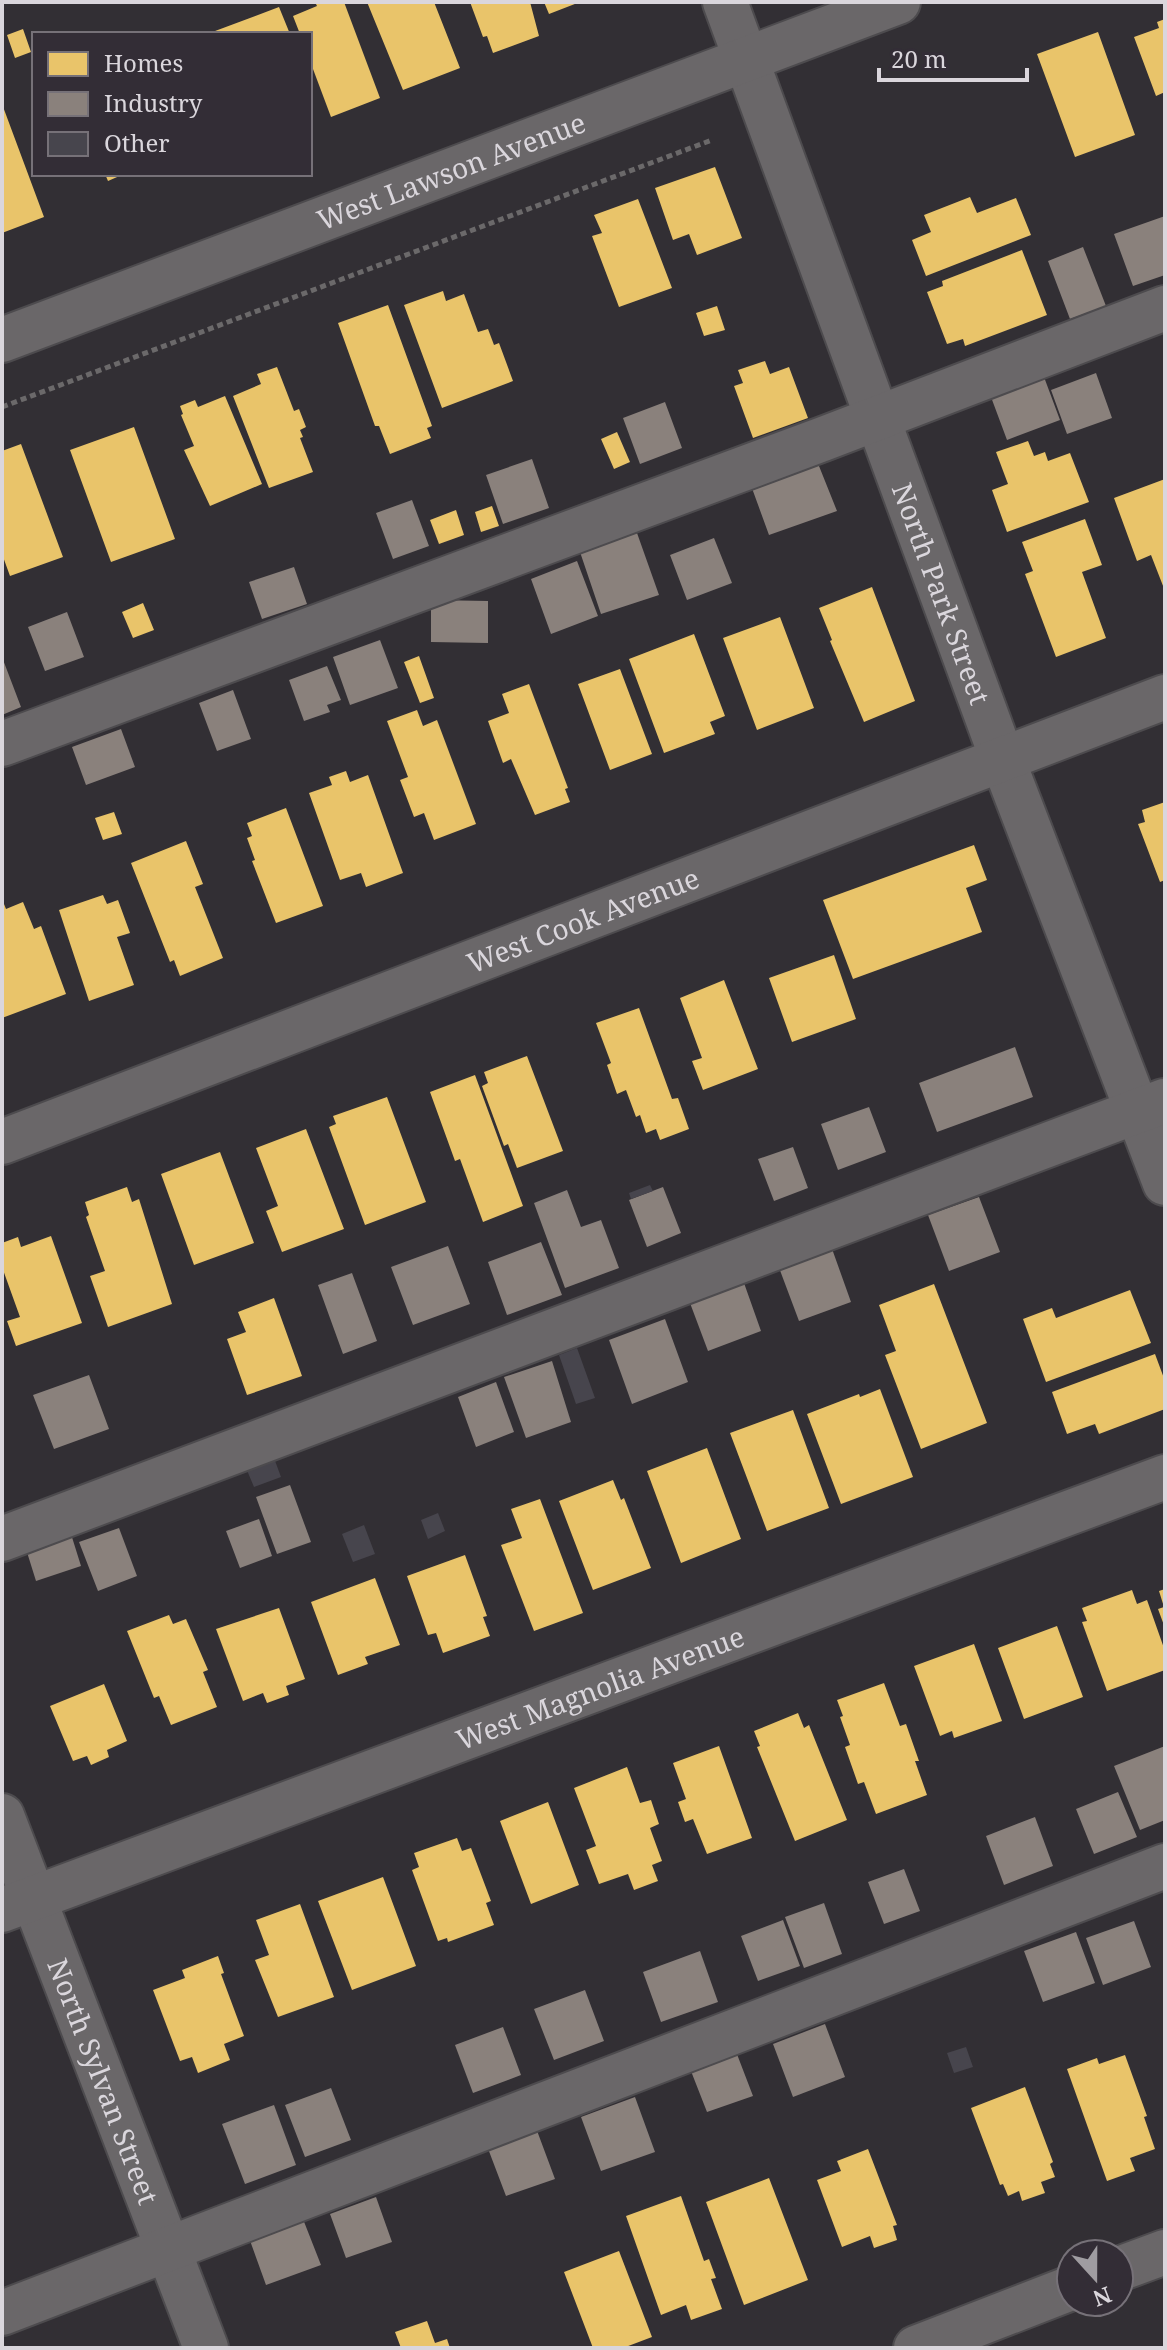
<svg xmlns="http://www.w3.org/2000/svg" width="1167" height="2350" font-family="'Noto Serif',serif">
<rect width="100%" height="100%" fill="#322f34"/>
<path fill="#e9c46a" d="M315,2H344L380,98L331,117L310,61V34H300L293,16L317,6Z
M367,2H434L460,68L403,90Z
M470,2H530L539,36L493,53L487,36L483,37Z
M544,2H580L549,14Z
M279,7L290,34H207Z
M1165,19V92L1156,96L1134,37L1159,28L1157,22Z
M23,29L31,52L15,58L7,35Z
M1098,32L1135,135L1075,157L1037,54Z
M2,104L44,217L2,233Z
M715,167L742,238L697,255L689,234L673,240L655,188Z
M105,174H124L108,181Z
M970,197L977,213L1016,198L1031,235L926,276L912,240L931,232L924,215Z
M638,199L672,288L619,307L592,236L602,233L594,215Z
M1022,250L1047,315L965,346L963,339L947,344L927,292L943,286L942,281Z
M443,291L446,301L464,294L478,332L488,329L494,345L499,343L513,381L442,408L404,305Z
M388,305L432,426L427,428L431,438L390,454L379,426H375L338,323Z
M717,306L725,330L704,336L696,313Z
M765,361L770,374L789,367L808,418L753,438L734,386L743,383L738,370Z
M277,367L294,411L299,409L306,427L300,430L303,437L300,438L313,472L269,488L233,396L261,384L257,374Z
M225,396L262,484L210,506L184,450L194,446L181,415L183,414L180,406L195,400L198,407Z
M134,427L175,539L111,562L70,450Z
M617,432L630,462L614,469L601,439Z
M1028,441L1034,456L1045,452L1048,461L1070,453L1089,502L1007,532L992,490L1008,484L996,452Z
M21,444L63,557L10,576L2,554V451Z
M1165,479V591L1151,555L1137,561L1114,498Z
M492,506L499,526L481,532L475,512Z
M456,510L464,535L439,544L430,520Z
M1085,519L1102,565L1082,572L1106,638L1056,657L1025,574L1033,571L1022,542Z
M872,587L915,701L864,722L830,641L832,640L819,608Z
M143,603L154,630L133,638L122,612Z
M780,617L814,708L757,730L723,638Z
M694,634L725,716L710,722L715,734L664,753L629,659Z
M419,656L434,698L420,703L404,662Z
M620,669L652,754L610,770L578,684Z
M529,684L568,788L565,789L570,802L535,815L511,759L503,763L488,721L509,713L502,694Z
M417,710L423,726L437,720L476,824L434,840L424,813L414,817L400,780L408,777L387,721Z
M346,771L350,782L368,775L403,873L366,887L361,873L340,880L309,793L332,785L329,777Z
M1165,802V880L1160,882L1138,824L1145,822L1142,810Z
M286,808L323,906L276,923L252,861L255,860L247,838L252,836L247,823Z
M114,812L122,834L103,840L95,818Z
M186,841L203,884L195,887L223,958L180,976L174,960L170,962L131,863Z
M974,845L987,880L966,888L982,932L853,979L823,900Z
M103,895L107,904L118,900L130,933L117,937L134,985L89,1001L59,910Z
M2,899L6,909L23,902L34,929L41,926L66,994L2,1018Z
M834,955L856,1019L792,1042L769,978Z
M724,980L758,1069L703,1090L692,1061L702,1058L680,998Z
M639,1008L672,1099L678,1098L689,1129L660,1140L656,1129L646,1133L640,1115L636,1117L626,1090L617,1094L607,1065L611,1063L596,1023Z
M527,1056L563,1151L517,1168L508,1144L504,1146L482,1086L488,1083L484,1072Z
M475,1075L523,1206L483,1222L460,1159L455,1161L430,1092Z
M387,1097L426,1202L365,1225L329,1127L336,1124L333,1116Z
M306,1129L344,1229L282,1252L266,1211L278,1206L256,1148Z
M220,1152L254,1243L194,1265L161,1174Z
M127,1187L132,1202L139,1199L172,1304L108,1327L90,1276L105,1271L86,1217L89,1215L85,1202Z
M51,1236L82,1323L16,1346L7,1321L20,1317L2,1267V1243L18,1237L21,1247Z
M934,1284L987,1423L921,1449L885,1355L896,1351L879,1305Z
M1130,1290L1151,1343L1046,1382L1023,1319L1052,1308L1056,1318Z
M274,1298L302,1376L247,1395L227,1339L246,1332L238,1312Z
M1155,1354L1165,1381V1409L1099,1434L1095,1424L1067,1434L1052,1392Z
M880,1389L913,1477L841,1504L807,1414L859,1394L860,1397Z
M793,1410L829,1508L767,1531L730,1433Z
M707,1448L741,1539L681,1563L647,1471Z
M613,1480L621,1500L624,1498L651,1568L593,1590L559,1501Z
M540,1499L583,1613L534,1631L501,1545L522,1538L511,1509Z
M465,1555L487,1616L483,1617L490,1636L443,1653L436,1633L428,1635L407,1576Z
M375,1578L400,1645L365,1657L368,1664L338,1675L311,1602Z
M1165,1589V1628L1158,1609L1164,1607L1159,1591Z
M1132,1590L1137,1604L1147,1600L1165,1651V1670L1107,1691L1082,1622L1087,1621L1082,1608Z
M279,1608L305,1679L286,1686L289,1695L267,1703L263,1693L243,1701L216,1629Z
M169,1615L173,1624L186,1619L208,1670L203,1672L217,1707L171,1725L159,1696L154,1698L127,1631Z
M1057,1626L1083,1697L1024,1719L998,1648Z
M974,1644L1002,1721L954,1738L952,1731L940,1736L914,1666Z
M884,1683L900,1726L906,1724L919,1761H915L927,1795L876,1814L864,1782L858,1784L845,1747L850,1745L840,1717L843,1716L837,1700Z
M104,1684L127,1741L107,1750L109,1757L91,1765L87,1756L73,1761L50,1706Z
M798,1713L804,1728L809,1725L847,1820L795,1841L757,1747L760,1746L754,1731Z
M719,1746L752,1838L707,1854L693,1819L685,1822L678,1802L686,1799L673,1763Z
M627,1767L640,1803L651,1800L659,1824L650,1828L662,1861L652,1865L658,1881L634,1890L628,1874L599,1884L586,1850L596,1846L574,1788Z
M548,1802L579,1885L531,1904L500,1821Z
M457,1838L462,1851L471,1848L491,1901L486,1903L494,1925L448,1942L447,1938L438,1941L412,1870L419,1867L414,1853Z
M383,1877L416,1966L352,1990L318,1901Z
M300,1904L334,1997L278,2017L255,1960L269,1955L256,1920Z
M218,1956L224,1973L221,1974L244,2036L224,2044L230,2060L198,2073L192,2057L180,2061L153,1990L185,1978L182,1970Z
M1125,2055L1147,2116L1144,2117L1155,2149L1130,2158L1135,2171L1107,2181L1067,2069L1097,2058L1099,2064Z
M1025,2087L1053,2162L1050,2164L1055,2177L1041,2182L1045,2193L1022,2201L1019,2191L1008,2196L1003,2184L1000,2185L971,2108Z
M868,2149L897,2225L893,2226L897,2240L874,2248L870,2236L842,2247L817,2180L841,2171L837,2161Z
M769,2178L808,2280L744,2305L706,2202Z
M681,2196L704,2261L709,2259L716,2278L711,2279L722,2309L691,2320L686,2305L661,2315L626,2216Z
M619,2251L652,2337L623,2348H593L564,2272Z
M427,2321L435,2343L447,2339L450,2348H401L395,2332Z"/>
<path fill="#8a817c" d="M1165,216V275L1133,286L1114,234Z
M1083,247L1106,306L1070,319L1048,261Z
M1096,373L1112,418L1067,434L1051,390Z
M1044,377L1060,420L1007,440L991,397Z
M665,402L682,448L640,464L623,418Z
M815,456L837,511L769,535L749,480Z
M532,459L549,508L503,524L486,475Z
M412,500L429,546L393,559L376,513Z
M637,533L659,595L601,614L580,552Z
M714,538L732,583L687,600L670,555Z
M577,561L598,616L551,634L531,579Z
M294,567L307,604L262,619L249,582Z
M431,600L488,601V643L431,642Z
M67,612L84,657L45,671L28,627Z
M380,640L398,688L350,705L333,657Z
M2,657L21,707L2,715Z
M327,666L341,700L327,705L330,712L304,721L289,680Z
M233,690L251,739L217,751L199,703Z
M121,729L135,767L86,785L72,747Z
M1015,1047L1033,1097L937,1132L919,1083Z
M869,1107L886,1152L838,1170L821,1124Z
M793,1147L808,1188L774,1201L758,1159Z
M663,1187L681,1233L647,1247L629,1200Z
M567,1190L581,1227L601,1220L619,1268L565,1288L534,1203Z
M979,1197L1000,1252L949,1271L928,1215Z
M541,1242L562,1295L507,1315L488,1262Z
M448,1246L470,1304L413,1325L391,1267Z
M831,1246L851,1302L799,1321L778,1265Z
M352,1273L377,1341L343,1354L318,1285Z
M744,1283L761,1331L708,1351L690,1303Z
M665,1319L688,1382L632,1404L609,1340Z
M552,1361L571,1422L526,1438L504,1377Z
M89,1375L109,1429L54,1449L33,1395Z
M496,1382L514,1432L476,1447L458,1397Z
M290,1485L311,1542L277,1554L256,1497Z
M259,1519L272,1556L240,1568L226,1531Z
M119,1528L137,1576L98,1591L79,1542Z
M71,1534L81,1566L36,1581L26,1549Z
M1165,1746V1820L1140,1830L1114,1766Z
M1118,1792L1137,1837L1094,1854L1076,1809Z
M1035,1817L1053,1866L1004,1885L986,1836Z
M904,1869L920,1911L884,1924L868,1882Z
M824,1903L842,1954L804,1968L785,1917Z
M783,1920L800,1966L758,1981L741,1936Z
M1134,1921L1151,1967L1103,1985L1086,1938Z
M1076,1932L1095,1983L1043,2002L1024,1951Z
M700,1951L718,2002L661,2022L643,1972Z
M585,1990L604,2041L554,2060L534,2009Z
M825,2024L845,2077L793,2097L773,2044Z
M503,2027L521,2075L473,2093L455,2045Z
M735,2049L753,2096L707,2112L689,2066Z
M331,2088L351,2140L305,2157L285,2105Z
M635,2097L655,2152L601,2171L581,2117Z
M274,2105L296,2165L245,2184L222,2124Z
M536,2128L555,2179L506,2196L487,2146Z
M376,2197L392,2242L346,2258L330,2214Z
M301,2214L321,2265L266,2285L248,2235Z"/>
<path fill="#47454d" d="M650,1185L653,1191L631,1199L629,1193Z
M577,1348L595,1398L576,1404L559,1355Z
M274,1458L281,1477L254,1487L246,1468Z
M438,1513L445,1531L428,1539L421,1520Z
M364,1525L375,1554L353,1562L342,1534Z
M966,2047L973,2067L954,2073L947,2053Z"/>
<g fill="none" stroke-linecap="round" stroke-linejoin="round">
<defs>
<g id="minor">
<path id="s1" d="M725,2L1002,758L1165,1183"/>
<path id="s2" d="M2,340L898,2"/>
<path d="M2,744L823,439L1165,308"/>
<path id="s3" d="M2,1142L1165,697"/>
<path d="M2,1539L1164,1101"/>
<path id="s4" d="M2,1816L206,2348"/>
<path id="s5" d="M2,1910L1165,1477"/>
<path d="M1119,2269L1165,2252"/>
<path d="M2,2313L1165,1866"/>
<path d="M916,2348L1071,2288"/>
</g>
</defs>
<use href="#minor" stroke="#4d4b4e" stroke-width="48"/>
<path stroke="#6b696a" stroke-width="5" stroke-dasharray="6 4" stroke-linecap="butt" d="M2,407L712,140"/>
<use href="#minor" stroke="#6a6769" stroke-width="44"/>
</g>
<g text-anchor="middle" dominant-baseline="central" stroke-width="8" stroke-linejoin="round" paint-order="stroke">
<g font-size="28" fill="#dad6dc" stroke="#332d36">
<text stroke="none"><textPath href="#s2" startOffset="480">West Lawson Avenue</textPath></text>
<text stroke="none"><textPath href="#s1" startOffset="630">North Park Street</textPath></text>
<text stroke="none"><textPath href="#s3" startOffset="622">West Cook Avenue</textPath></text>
<text stroke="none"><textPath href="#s5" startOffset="638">West Magnolia Avenue</textPath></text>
<text stroke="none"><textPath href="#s4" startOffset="284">North Sylvan Street</textPath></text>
</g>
</g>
<rect width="1167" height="2350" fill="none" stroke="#dad6dc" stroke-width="8"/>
<rect x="32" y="32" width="280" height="144" fill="#332d36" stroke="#767178" stroke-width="2"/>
<rect x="48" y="52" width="40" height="24" fill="#e9c46a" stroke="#767178" stroke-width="2"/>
<text x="104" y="72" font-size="24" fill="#dad6dc">Homes</text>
<rect x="48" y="92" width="40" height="24" fill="#8a817c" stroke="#767178" stroke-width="2"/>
<text x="104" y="112" font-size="24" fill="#dad6dc">Industry</text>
<rect x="48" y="132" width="40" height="24" fill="#47454d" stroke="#767178" stroke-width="2"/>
<text x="104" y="152" font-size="24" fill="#dad6dc">Other</text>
<g transform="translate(1095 2278) rotate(159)"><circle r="38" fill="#332d36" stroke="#767178" stroke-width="2"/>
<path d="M0-6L14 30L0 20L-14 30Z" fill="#9f9ca1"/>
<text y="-12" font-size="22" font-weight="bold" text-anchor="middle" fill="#dad6dc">N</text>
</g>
<path d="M879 68v12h148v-12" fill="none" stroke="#dad6dc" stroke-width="4"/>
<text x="891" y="68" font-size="24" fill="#dad6dc" stroke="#332d36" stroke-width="6" paint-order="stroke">20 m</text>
</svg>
